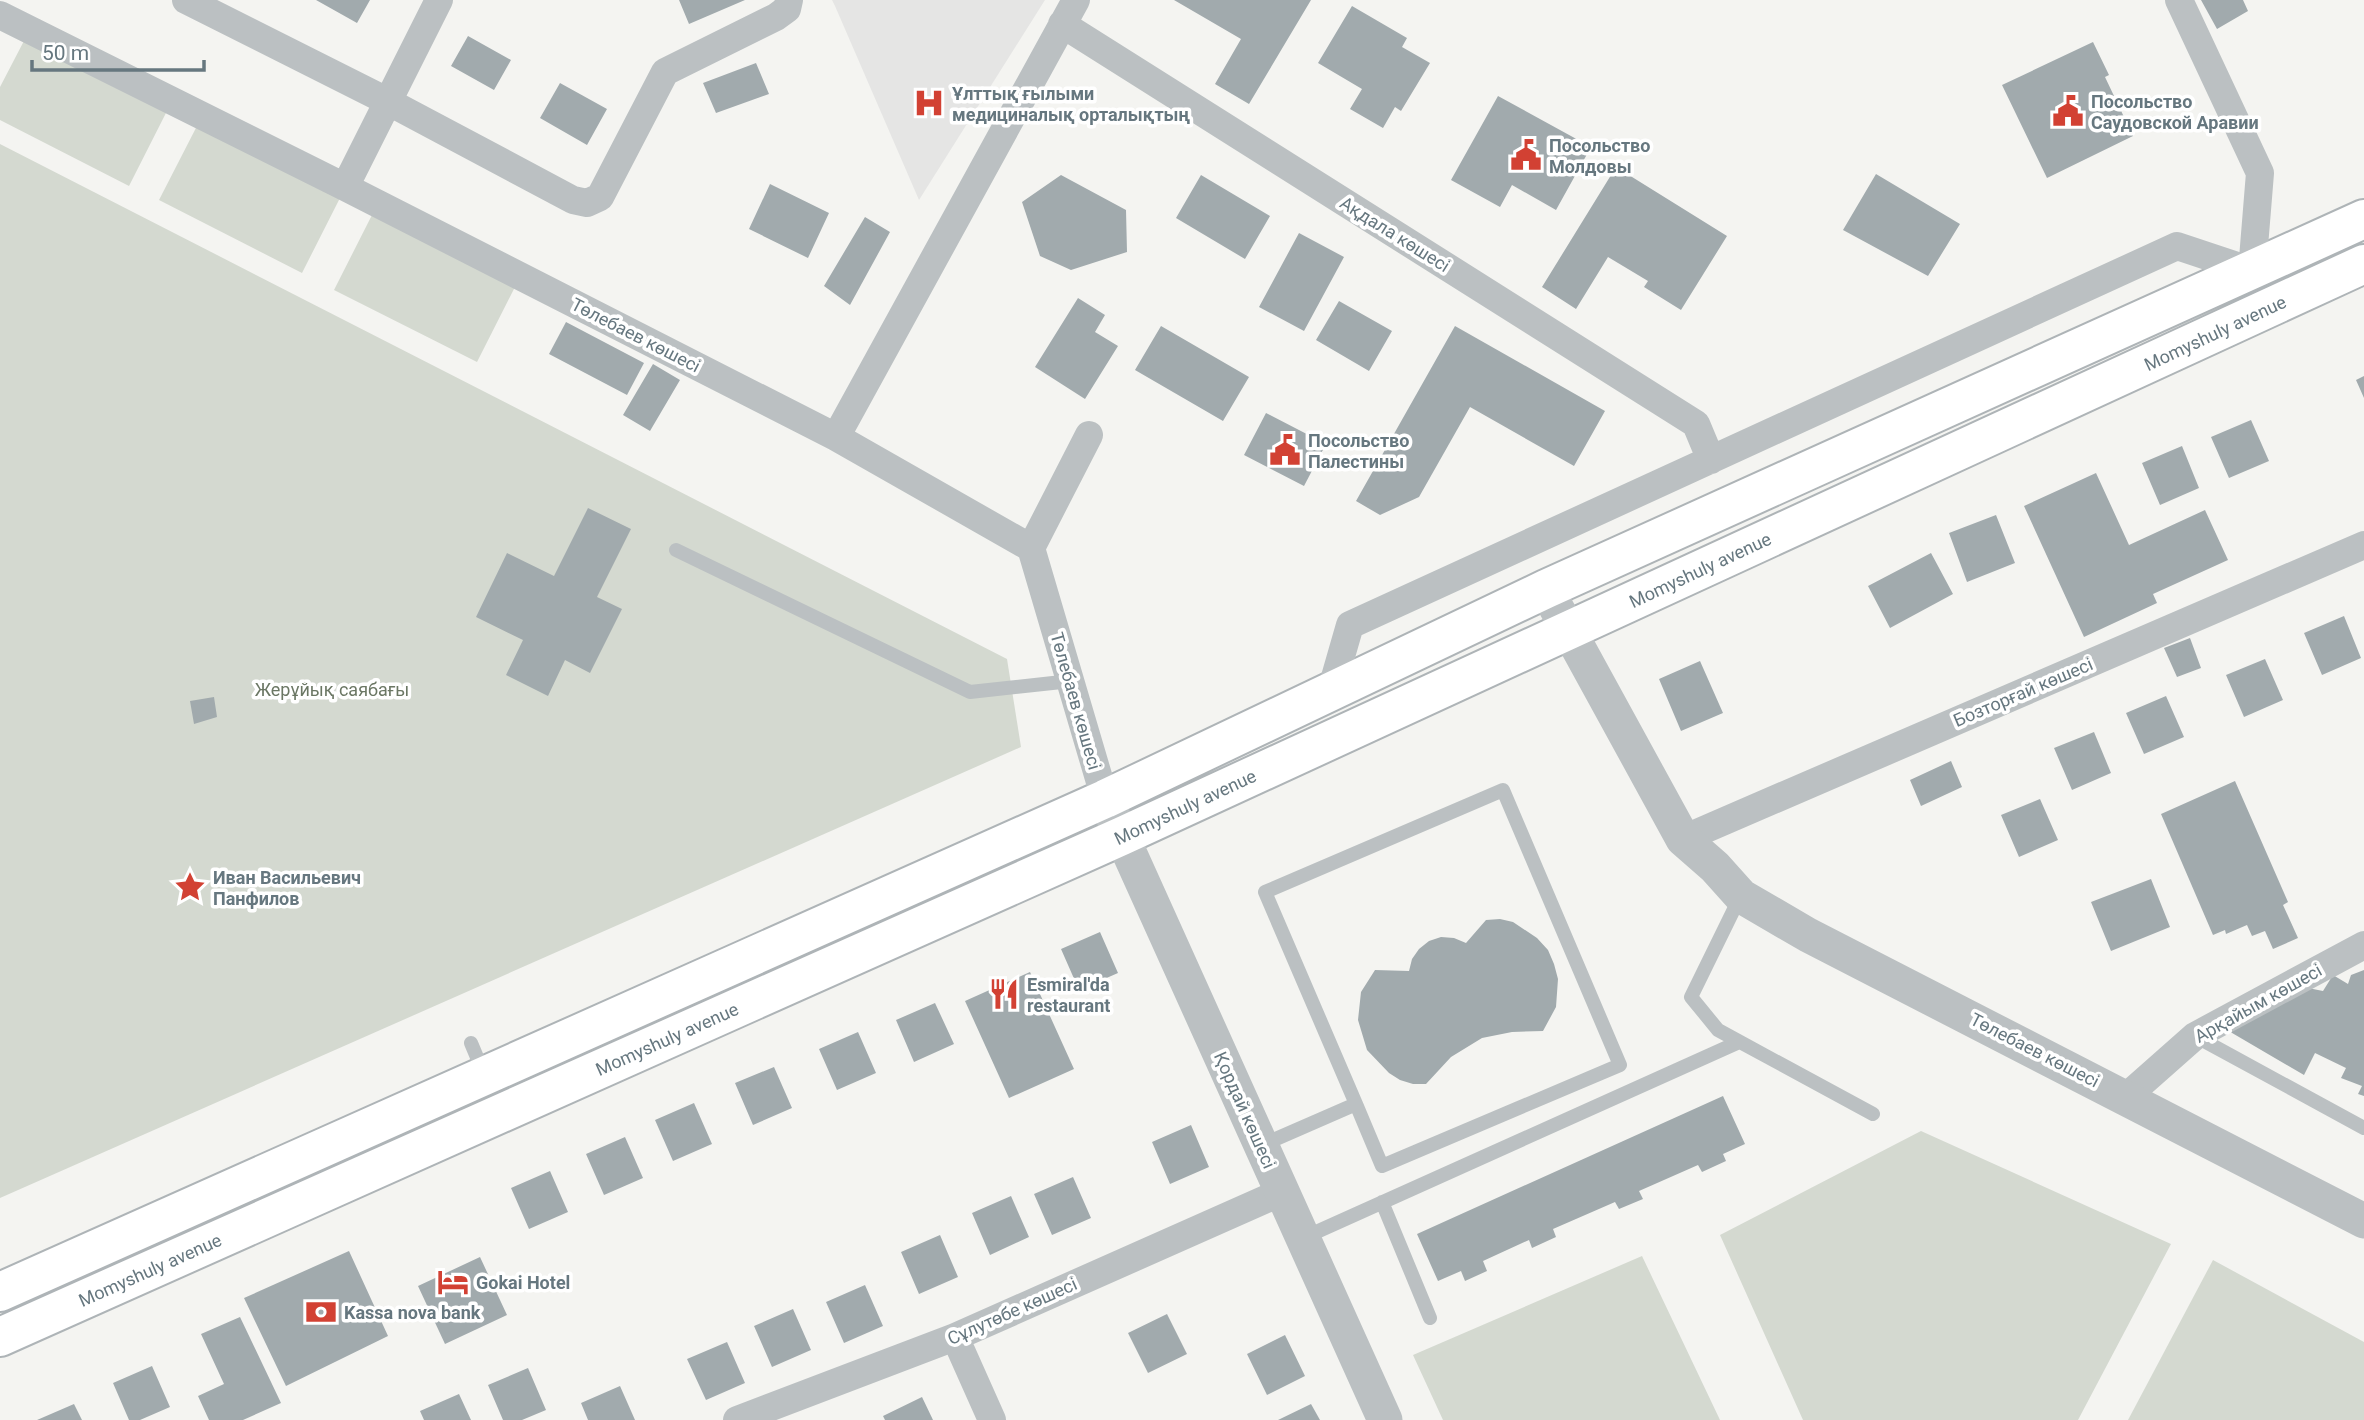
<svg xmlns="http://www.w3.org/2000/svg" width="2364" height="1420" font-family="Roboto,sans-serif">
<rect width="100%" height="100%" fill="#f4f4f1"/>
<path fill="#e5e5e4" d="M832,0H1045L919,200L835,6Z"/>
<path fill="#d4d9d0" d="M26,37L168,109L129,186L0,120V87Z
M198,124L341,196L302,273L159,200Z
M0,144L1007,659L1021,747L0,1198Z
M373,213L516,285L477,362L334,290Z
M1921,1131L2171,1244L2078,1420H1803L1720,1235Z
M1642,1256L1720,1420H1443L1413,1355Z
M2213,1260L2364,1342V1420H2128Z"/>
<path fill="#a1aaad" d="M316,0H370L357,23Z
M679,0H745L689,24Z
M1174,0H1311L1249,104L1215,84L1241,39Z
M2201,0H2243L2248,11L2217,29Z
M1352,6L1407,38L1402,47L1430,63L1401,111L1395,107L1383,128L1350,109L1362,89L1318,63Z
M468,36L511,60L494,90L451,66Z
M2093,42L2109,75L2105,77L2133,136L2047,178L2002,85Z
M756,63L769,94L716,113L703,83Z
M560,83L607,109L587,145L540,118Z
M1498,96L1591,147L1556,210L1512,185L1500,207L1451,180Z
M1616,167L1727,236L1681,310L1644,287L1648,281L1608,257L1576,309L1542,287Z
M1876,174L1960,224L1928,276L1843,230Z
M1061,175L1126,210L1127,252L1071,270L1040,256L1022,202Z
M1201,175L1270,216L1245,259L1176,218Z
M770,184L829,213L808,258L749,229Z
M865,217L890,232L850,305L824,286Z
M1299,233L1344,257L1304,331L1259,307Z
M1078,298L1105,315L1095,332L1118,346L1085,399L1035,367Z
M1339,301L1392,331L1369,371L1316,340Z
M566,322L644,363L627,395L549,354Z
M1161,326L1249,377L1223,421L1135,370Z
M1455,326L1605,411L1574,466L1470,407L1419,497L1380,515L1356,501Z
M653,364L680,380L650,431L623,415Z
M2364,376V398L2356,380Z
M1266,413L1326,444L1304,486L1244,455Z
M2251,420L2269,461L2229,478L2211,437Z
M2182,446L2199,488L2160,505L2142,463Z
M2096,473L2129,545L2205,510L2228,560L2153,594L2157,603L2084,637L2024,506Z
M588,508L631,529L597,597L622,609L590,673L565,660L548,696L506,675L523,640L476,617L507,553L554,576Z
M1996,515L2015,563L1967,582L1949,533Z
M1931,553L1953,594L1890,628L1868,586Z
M2344,616L2361,658L2322,675L2304,633Z
M2190,638L2201,668L2177,677L2164,648Z
M2265,659L2283,700L2244,717L2226,675Z
M1700,661L1723,713L1681,731L1659,679Z
M2166,696L2184,737L2144,754L2126,713Z
M214,697L217,717L194,724L190,701Z
M2094,732L2111,773L2072,790L2054,748Z
M1951,761L1962,787L1921,806L1910,780Z
M2235,781L2288,902L2283,905L2298,938L2273,949L2265,931L2252,936L2247,925L2226,934L2225,930L2213,935L2161,814Z
M2040,799L2058,840L2019,857L2001,815Z
M2151,879L2170,927L2111,951L2091,902Z
M1500,919L1513,922L1537,938L1548,950L1554,964L1558,979L1556,1007L1543,1031L1512,1032L1482,1038L1451,1057L1426,1084H1413L1400,1080L1389,1073L1367,1050L1358,1020L1361,992L1375,970L1409,971L1412,959L1419,949L1429,941L1441,937L1454,938L1466,943L1486,920Z
M1100,932L1118,973L1079,990L1061,949Z
M2364,970V1096L2358,1094L2362,1086L2341,1078L2346,1068L2315,1053L2304,1075L2227,1030L2303,987L2323,991L2333,975L2348,984L2351,975Z
M1030,972L1074,1069L1009,1098L965,1001Z
M935,1003L954,1044L914,1062L896,1020Z
M858,1032L876,1073L837,1090L819,1049Z
M774,1067L792,1108L753,1125L735,1083Z
M1723,1096L1745,1144L1723,1154L1726,1161L1702,1172L1698,1165L1639,1191L1643,1199L1619,1209L1615,1202L1553,1229L1556,1237L1532,1248L1529,1240L1483,1261L1487,1271L1465,1281L1461,1271L1438,1281L1417,1234Z
M694,1103L712,1144L673,1161L655,1120Z
M1191,1125L1209,1167L1170,1184L1152,1142Z
M625,1137L643,1178L604,1195L586,1154Z
M550,1171L568,1212L529,1229L511,1188Z
M1073,1177L1091,1218L1052,1235L1034,1194Z
M1011,1196L1029,1237L990,1255L972,1213Z
M940,1235L958,1277L919,1294L901,1252Z
M349,1251L388,1336L286,1386L244,1298Z
M480,1257L507,1315L445,1344L418,1286Z
M865,1285L883,1326L844,1343L826,1302Z
M793,1309L811,1350L772,1367L754,1326Z
M1167,1314L1187,1354L1148,1373L1128,1333Z
M240,1317L281,1403L243,1420H209L198,1396L224,1384L201,1334Z
M1285,1335L1305,1376L1267,1395L1247,1354Z
M727,1342L745,1383L706,1400L687,1359Z
M152,1366L170,1407L140,1420H129L113,1383Z
M528,1368L546,1410L522,1420H503L488,1385Z
M620,1386L635,1420H588L581,1403Z
M459,1394L471,1420H424L420,1411Z
M922,1397L933,1420H885L883,1416Z
M74,1404L82,1420H37Z
M1311,1404L1320,1420H1278Z"/>
<g fill="none" stroke-linecap="round" stroke-linejoin="round">
<defs>
<path id="secondary" d="M0,1292L1105,799L1546,589L2364,219
M0,1337L1122,836L2364,264"/>
</defs>
<use href="#secondary" stroke="#aeb4b7" stroke-width="42"/>
<path stroke="#bbc0c2" stroke-width="14" d="M676,550L970,692L1071,681
M1740,897L1691,997L1718,1030L1873,1114
M2195,1036L2364,1128
M471,1043L484,1074
M1262,1145L1356,1104L1382,1166L1620,1065L1503,790L1265,892L1356,1104
M1382,1202L1430,1318
M1303,1238L1739,1042"/>
<path stroke="#bbc0c2" stroke-width="28" d="M186,0L387,101L573,200L587,203L600,197L665,72L776,17L787,9L789,0
M0,15L345,187L836,437L1031,548L1105,799
M1062,24L1696,424L1711,460
M345,187L439,0
M836,437L1076,0
M1031,548L1089,435
M1331,691L1350,625L2177,246L2252,271L2260,173L2179,0
M1683,839L2364,545
M2126,1097L2195,1036L2364,945
M955,1337L992,1420
M737,1420L955,1337L1282,1192"/>
<path stroke="#bbc0c2" stroke-width="35" d="M1546,589L1683,839L1715,867L1741,896L1808,935L2364,1221
M1105,799L1385,1420"/>
<use href="#secondary" stroke="#fff" stroke-width="38"/>
</g>
<defs>
<symbol id="hospital-bare" viewBox="-9 -9 18 18"><path d="M-5-5h3v3.5h4V-5h3V5h-3V1.5h-4V5h-3Z" fill="#d24133" stroke="#fff" stroke-width="2.5" paint-order="stroke"/></symbol>
<symbol id="civic-bare" viewBox="-9 -9 18 18"><path d="M-.6-6.5H3V-4.5H.6V-3L4-1V1h2V6H-6V1h2V-1L-.6-3ZM-1.2 2.5V6h2.4V2.5Z" fill="#d24133" stroke="#fff" stroke-width="2.5" paint-order="stroke"/></symbol>
<symbol id="sight-bare" viewBox="-9 -9 18 18"><path d="M0-6L1.8-2.2L6-1.7L2.9 1.2L3.7 5.4L0 3.3L-3.7 5.4L-2.9 1.2L-6-1.7L-1.8-2.2Z" fill="#d24133" stroke="#fff" stroke-width="2.5" paint-order="stroke"/></symbol>
<symbol id="restaurant-bare" viewBox="-9 -9 18 18"><path d="M-5-6h1v4h1v-4h1v4h1v-4h1v5L-1.5 .5V6h-2V.5L-5-1ZM5-6V6H3V1.5H1.5Q1.5-4 5-6Z" fill="#d24133" stroke="#fff" stroke-width="2.5" paint-order="stroke"/></symbol>
<symbol id="hotel-bare" viewBox="-9 -9 18 18"><path d="M-6-4.5h1.5V1H6V5H4.5V3h-9V5H-6ZM-4 0a1.8 1.8 0 1 1 3.6 0ZM.5 0V-2.5h3Q6-2.5 6 0Z" fill="#d24133" stroke="#fff" stroke-width="2.5" paint-order="stroke"/></symbol>
<symbol id="bank-bare" viewBox="-9 -9 18 18"><path d="M-6-4H6V4H-6ZM0-2.3a2.3 2.3 0 1 0 0 4.6a2.3 2.3 0 1 0 0-4.6Z" fill="#d24133" stroke="#fff" stroke-width="2.5" paint-order="stroke"/></symbol>
</defs>
<g fill-rule="evenodd">
<use href="#hospital-bare" x="907" y="81" width="44" height="44"/>
<use href="#civic-bare" x="2046" y="89" width="44" height="44"/>
<use href="#civic-bare" x="1504" y="133" width="44" height="44"/>
<use href="#civic-bare" x="1263" y="428" width="44" height="44"/>
<use href="#sight-bare" x="168" y="865" width="44" height="44"/>
<use href="#restaurant-bare" x="982" y="972" width="44" height="44"/>
<use href="#hotel-bare" x="431" y="1260" width="44" height="44"/>
<use href="#bank-bare" x="299" y="1290" width="44" height="44"/>
</g>
<g text-anchor="middle" dominant-baseline="central" stroke-width="7" stroke-linejoin="round" paint-order="stroke">
<g font-size="18" font-weight="bold" fill="#66777f" stroke="#fff" text-anchor="start">
<text x="952" y="93">Ұлттық ғылыми<tspan x="952" dy="21">медициналық орталықтың</tspan></text>
<text x="2091" y="101">Посольство<tspan x="2091" dy="21">Саудовской Аравии</tspan></text>
<text x="1549" y="145">Посольство<tspan x="1549" dy="21">Молдовы</tspan></text>
<text x="1308" y="440">Посольство<tspan x="1308" dy="21">Палестины</tspan></text>
<text x="213" y="877">Иван Васильевич<tspan x="213" dy="21">Панфилов</tspan></text>
<text x="1027" y="984">Esmiral'da<tspan x="1027" dy="21">restaurant</tspan></text>
<text x="476" y="1282">Gokai Hotel</text>
<text x="344" y="1312">Kassa nova bank</text>
</g>
<g font-size="18" fill="#66777f" stroke="#fff">
<text transform="translate(1395 234) rotate(32)">Ақдала көшесі</text>
<text transform="translate(2215 333) rotate(-25)">Momyshuly avenue</text>
<text transform="translate(636 335) rotate(27)">Төлебаев көшесі</text>
<text transform="translate(1700 570) rotate(-25)">Momyshuly avenue</text>
<text transform="translate(2023 692) rotate(-23)">Бозторғай көшесі</text>
<text transform="translate(1076 701) rotate(74)">Төлебаев көшесі</text>
<text transform="translate(1185 807) rotate(-25)">Momyshuly avenue</text>
<text transform="translate(2258 1003) rotate(-29)">Арқайым көшесі</text>
<text transform="translate(667 1039) rotate(-24)">Momyshuly avenue</text>
<text transform="translate(2035 1050) rotate(27)">Төлебаев көшесі</text>
<text transform="translate(1245 1110) rotate(66)">Қордай көшесі</text>
<text transform="translate(150 1270) rotate(-24)">Momyshuly avenue</text>
<text transform="translate(1012 1311) rotate(-24)">Сұлутөбе көшесі</text>
</g>
<g font-size="18" fill="#6b7764" stroke="#fff">
<text x="332" y="689">Жерұйық саябағы</text>
</g>
</g>
<path d="M32 60v10h172v-10" fill="none" stroke="#66777f" stroke-width="3.5"/>
<text x="42" y="60" font-size="21" fill="#66777f" stroke="#ffffff" stroke-width="5" paint-order="stroke">50 m</text>
</svg>
